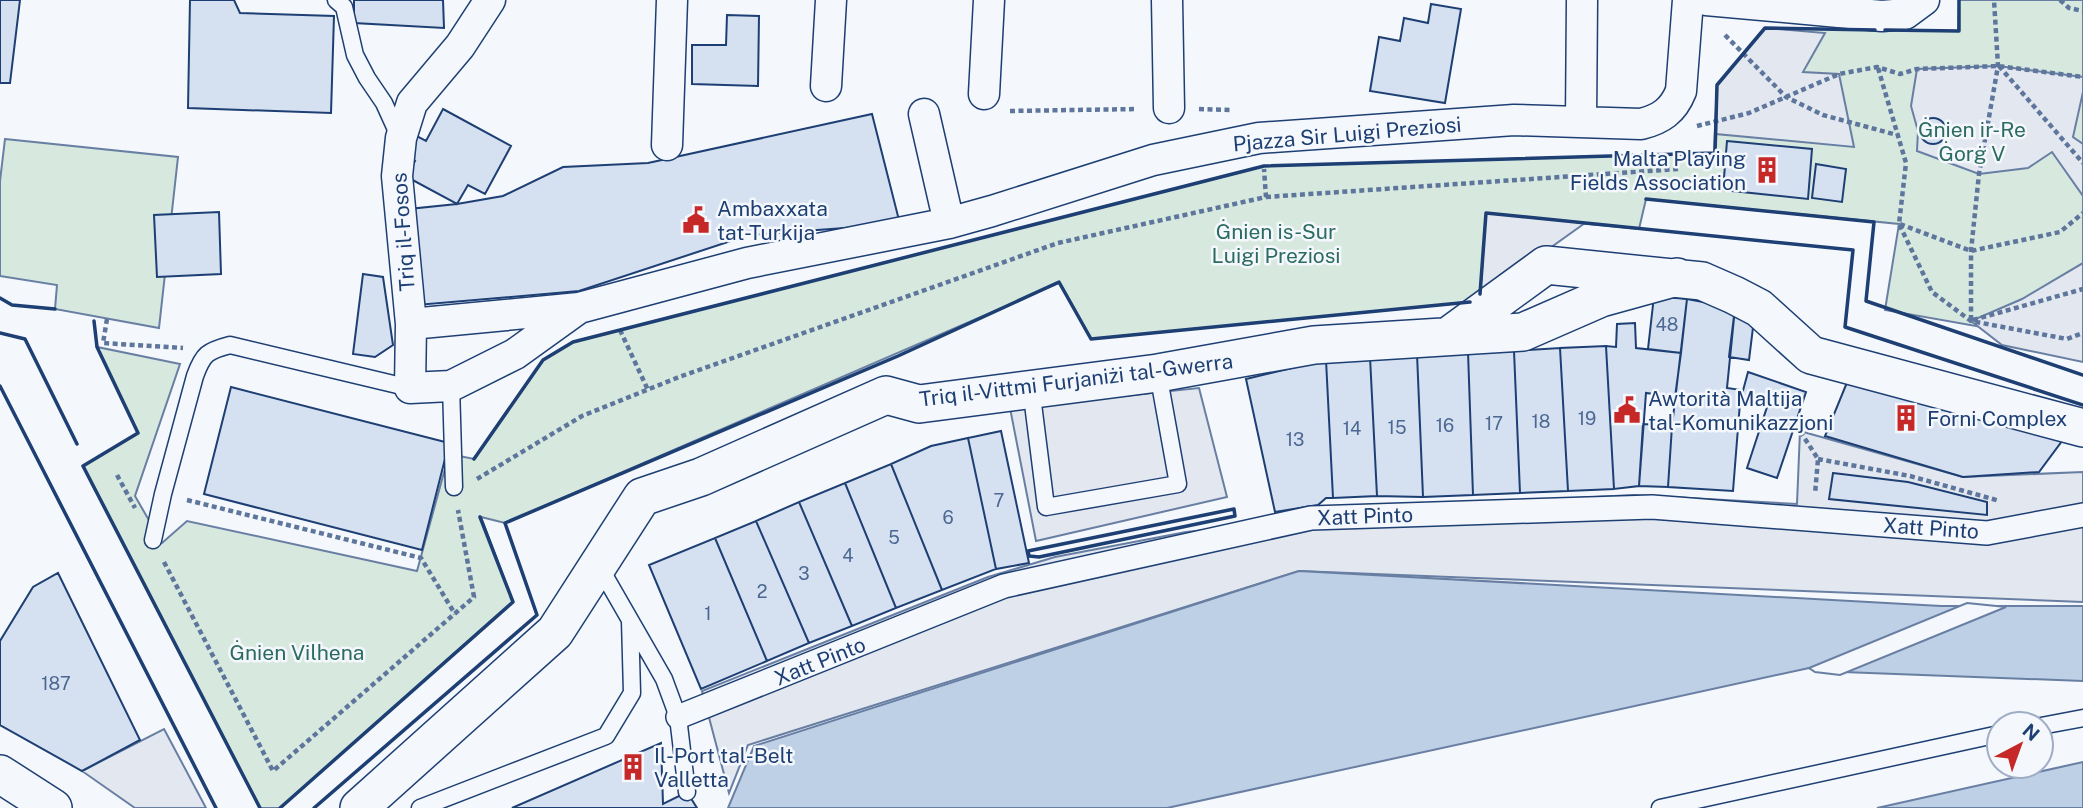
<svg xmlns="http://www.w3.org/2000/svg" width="2083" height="808" font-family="'Public Sans',sans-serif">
<rect width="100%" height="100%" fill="#f4f7fb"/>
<path fill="#d7e8df" stroke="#687fa3" stroke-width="2" d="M1959,0H2083V345L1885,310L1899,224L1646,199L1639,229L1487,214L1480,301L1091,339L1059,283L505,523L481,517L513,602L280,808H260L83,466L138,433L97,347L180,364L135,496L162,543L187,521L417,571L449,454L474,459L543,360L573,342L1264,166L1714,153L1717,85L1765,28L1958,31Z
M5,139L178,157L159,328L55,309L57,285L0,276V181Z"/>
<path fill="#e3e8f0" stroke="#687fa3" stroke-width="2" d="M1765,28L1825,33L1803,72L1839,74L1854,147L1716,134L1717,85Z
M1998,66L2083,77V92L2073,137L2083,144V196L2052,152L2028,168L1979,174L1917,151L1918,131L1911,106L1917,69Z
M1486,213L1585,223L1480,298Z
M2083,263V362L2002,345L1971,321L2022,299Z
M1199,388L1227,497L1036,541L1010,408Z
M1800,431L1963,477L2083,472V602L1299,571L748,745L729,793L702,691L988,577L1055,557L1186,532L1438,505L1634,495L1797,504Z
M164,729L206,808H135L82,771Z"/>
<path fill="#bed0e5" stroke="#687fa3" stroke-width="2" d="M1299,571L1941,606H2083V681L1843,672L1809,668L1167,808H728L754,746Z
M2083,762V808H1877Z"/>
<path fill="#f4f7fb" stroke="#687fa3" stroke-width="2" d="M1967,603L2006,607L1840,675L1815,672L1809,668Z"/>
<path fill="#d5e0f0" stroke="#1d3f73" stroke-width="2" d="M0,0H20L10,83H0Z
M190,0H234L240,13L334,16L331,113L188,108Z
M354,0H443L444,28L354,23Z
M1431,4L1461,9L1445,103L1370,91L1379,37L1400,41L1404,18L1428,23Z
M727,15L759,16L758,86L692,84V45H726Z
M443,109L511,146L485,194L468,185L457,204L407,177L415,161L403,154L413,134L426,141Z
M872,114L900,224L749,235L579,291L417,305L409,209L457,204L503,196L563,167L648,163Z
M1920 131a13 13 0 1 1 26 0a13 13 0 1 1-26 0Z
M1727,141L1812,149L1808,199L1723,190Z
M1816,164L1846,169L1842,202L1812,198Z
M219,212L221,274L157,277L154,215Z
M363,274L383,277L393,345L375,357L353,354Z
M1654,296L1687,299L1681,353L1648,349Z
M1687,299L1735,308L1727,388L1741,390L1733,491L1668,487L1672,426Z
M1735,308L1755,311L1749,360L1729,357Z
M1635,323L1636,348L1681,353L1675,397L1646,393L1639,486L1614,489L1606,346L1616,347L1617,324Z
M1606,346L1614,489L1568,491L1560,348Z
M1560,348L1568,491L1520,493L1514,351Z
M1514,351L1520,493L1473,495L1468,352Z
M1468,352L1473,495L1423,497L1417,354Z
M1417,354L1423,497L1377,496L1370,357Z
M1370,357L1377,496L1333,498L1326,360Z
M1326,360L1333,498H1326L1318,505L1275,512L1246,379Z
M1748,372L1806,392L1777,478L1747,468L1767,407L1741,398Z
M1848,380L2062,441L2039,472L1963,477L1825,436Z
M231,387L449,443L422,550L204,494Z
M1643,424L1672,426L1668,487L1639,486Z
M1001,431L1029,563L996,569L968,438Z
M968,438L996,569L942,590L891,464L931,446Z
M891,464L942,590L896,608L845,483Z
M1833,473L1908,482L1987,502V515L1829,499Z
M845,483L896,608L852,626L799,502Z
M799,502L852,626L809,643L756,521Z
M756,521L809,643L767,661L715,538Z
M715,538L767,661L701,689L649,565Z
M58,573L140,740L82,771L0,725V641L33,587Z
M661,743L663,804L687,792L697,808H512Z"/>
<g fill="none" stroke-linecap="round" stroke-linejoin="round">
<defs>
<path id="service" d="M336,0L344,7L355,55L367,78L384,103L399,136
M451,386L454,487
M1031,388L1046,507L1178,484L1158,373
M153,540L163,494L195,376C203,354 207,351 230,345L410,388
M599,566L664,679L678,717L687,792
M2041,726L2083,718
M420,808L606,736L632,693L630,620
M1660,808L1999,734"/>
<path id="pedestrian" d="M678,717L1004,586L1311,518L1652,507L1987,533L2083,515"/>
<path id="minor" d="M1167,0L1169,108
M1706,0L1882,16L1905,14L1924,0
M826,86L831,0
M984,94L989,0
M924,114L949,223
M1581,122L1582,0
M667,145L672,0
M579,308L747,263L949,223L992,211L1153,160L1259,138L1514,120L1641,124C1661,119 1673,111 1681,91L1688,0
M411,324L579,308L515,354L451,386L410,388L411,324L397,176L401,138L412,103L460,46L490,0"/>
<path id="tertiary" d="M1450,335L1546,265L1702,281L1734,295L1759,308L1811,355L2083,428
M0,774L53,808
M359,808L555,632L642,497L701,477L886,395L919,404L1158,373L1314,345L1523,332L1601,298L1677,277"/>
</defs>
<use href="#service" stroke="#1d3f73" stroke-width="19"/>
<use href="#pedestrian" stroke="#1d3f73" stroke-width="26"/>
<use href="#minor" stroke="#1d3f73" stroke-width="33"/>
<use href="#tertiary" stroke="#1d3f73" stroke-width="40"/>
<path stroke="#5e769c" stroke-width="4.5" stroke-dasharray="5 3.5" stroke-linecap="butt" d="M2060,0L2069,8L2083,11
M1725,35L1786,97L1823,115L1897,135
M1999,66L2083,163
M1878,68L1906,163L1899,224L1932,292L1971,321L2067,339L2083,333
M1199,109L1232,110
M1010,111L1137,109
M1697,126L1749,113L1839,74L1877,67L1900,74L1917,69L1998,66L2083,77
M1266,197L1678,169
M1900,224L1971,251L2060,232L2083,213
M107,319L103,343L183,348
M1971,320V251L1979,174L1998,66L1994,0
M1973,320L2083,289
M620,330L648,390
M1794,426L1800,431L1818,459L1815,494
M1818,459L1910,476L2000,501
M117,475L135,508
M477,479L582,416L679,377L1058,243L1266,197L1264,169
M187,500L421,558L455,614
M164,562L273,771L474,597L458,510"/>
<use href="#service" stroke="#f4f7fb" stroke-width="16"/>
<use href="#pedestrian" stroke="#f4f7fb" stroke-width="23"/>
<use href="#minor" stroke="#f4f7fb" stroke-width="30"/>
<use href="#tertiary" stroke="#f4f7fb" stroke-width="37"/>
<path stroke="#1d3f73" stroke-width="3.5" d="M1885,30L1959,31V0
M1646,199L1874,222L1866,301L2083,375
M1480,294L1486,213L1853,250L1845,327L2083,405
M0,298L12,305L55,309
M94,321L97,347L138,433L83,466L260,808
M0,333L25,339L77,444
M0,386L216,808
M474,459L543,360L573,342L1264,166L1715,153L1717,85L1765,28L1875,30
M1234,509L1235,516L1039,557L1029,556L1028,551Z
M280,808L513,602L480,517
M314,808L537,615L505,523L898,356L1059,282L1091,339L1470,302"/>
</g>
<defs>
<symbol id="building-bare" viewBox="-9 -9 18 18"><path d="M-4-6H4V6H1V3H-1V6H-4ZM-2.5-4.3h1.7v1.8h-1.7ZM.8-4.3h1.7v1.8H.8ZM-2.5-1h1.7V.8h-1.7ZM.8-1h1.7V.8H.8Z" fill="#c62828" stroke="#f4f7fb" stroke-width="2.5" paint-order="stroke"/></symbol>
<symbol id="civic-bare" viewBox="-9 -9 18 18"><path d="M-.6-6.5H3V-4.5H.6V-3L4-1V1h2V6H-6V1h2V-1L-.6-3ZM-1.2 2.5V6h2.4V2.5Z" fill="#c62828" stroke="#f4f7fb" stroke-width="2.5" paint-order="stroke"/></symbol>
</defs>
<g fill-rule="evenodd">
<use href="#building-bare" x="1748" y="151" width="38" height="38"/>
<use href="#civic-bare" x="677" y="201" width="38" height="38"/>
<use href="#civic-bare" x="1608" y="391" width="38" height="38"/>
<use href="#building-bare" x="1887" y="399" width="38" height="38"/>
<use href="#building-bare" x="614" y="748" width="38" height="38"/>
</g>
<g text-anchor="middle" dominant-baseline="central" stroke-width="5" stroke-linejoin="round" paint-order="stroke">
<g font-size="18" fill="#4b6792">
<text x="1667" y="324">48</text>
<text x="1587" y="418">19</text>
<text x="1541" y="421">18</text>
<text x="1494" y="423">17</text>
<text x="1445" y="425">16</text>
<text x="1397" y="427">15</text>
<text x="1352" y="428">14</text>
<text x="1295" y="439">13</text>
<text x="999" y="500">7</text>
<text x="948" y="517">6</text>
<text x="894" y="537">5</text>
<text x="848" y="555">4</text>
<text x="804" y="573">3</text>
<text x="762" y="591">2</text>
<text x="708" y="613">1</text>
<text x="56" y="683">187</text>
</g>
<g font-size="21" fill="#2c6c60" stroke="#f4f7fb">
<text x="1972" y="129">Ġnien ir-Re<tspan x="1972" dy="24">Ġorġ V</tspan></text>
<text x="1276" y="231">Ġnien is-Sur<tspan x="1276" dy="24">Luigi Preziosi</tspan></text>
<text x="297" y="652">Ġnien Vilhena</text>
</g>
<g font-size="21" fill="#1d3f73" stroke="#f4f7fb">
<text transform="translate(1347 134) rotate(-5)">Pjazza Sir Luigi Preziosi</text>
<text transform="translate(403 232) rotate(-94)">Triq il-Fosos</text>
<text transform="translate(1076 380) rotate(-7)">Triq il-Vittmi Furjaniżi tal-Gwerra</text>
<text transform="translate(1365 516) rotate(-2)">Xatt Pinto</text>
<text transform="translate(1931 528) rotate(4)">Xatt Pinto</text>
<text transform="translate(820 661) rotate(-22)">Xatt Pinto</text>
</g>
<g font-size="21" fill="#1d3f73" stroke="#f4f7fb" text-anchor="start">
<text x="1746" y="158" text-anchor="end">Malta Playing<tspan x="1746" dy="24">Fields Association</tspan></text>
<text x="717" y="208">Ambaxxata<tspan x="717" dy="24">tat-Turkija</tspan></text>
<text x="1648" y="398">Awtorità Maltija<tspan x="1648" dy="24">tal-Komunikazzjoni</tspan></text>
<text x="1927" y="418">Forni Complex</text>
<text x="654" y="755">Il-Port tal-Belt<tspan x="654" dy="24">Valletta</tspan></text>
</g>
</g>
<g transform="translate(2020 745) rotate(41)"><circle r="33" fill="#f4f7fb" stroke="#9eadc5" stroke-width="2"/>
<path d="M0-5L12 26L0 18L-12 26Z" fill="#c62828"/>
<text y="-10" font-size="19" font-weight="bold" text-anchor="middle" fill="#1d3f73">N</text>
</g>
</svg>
